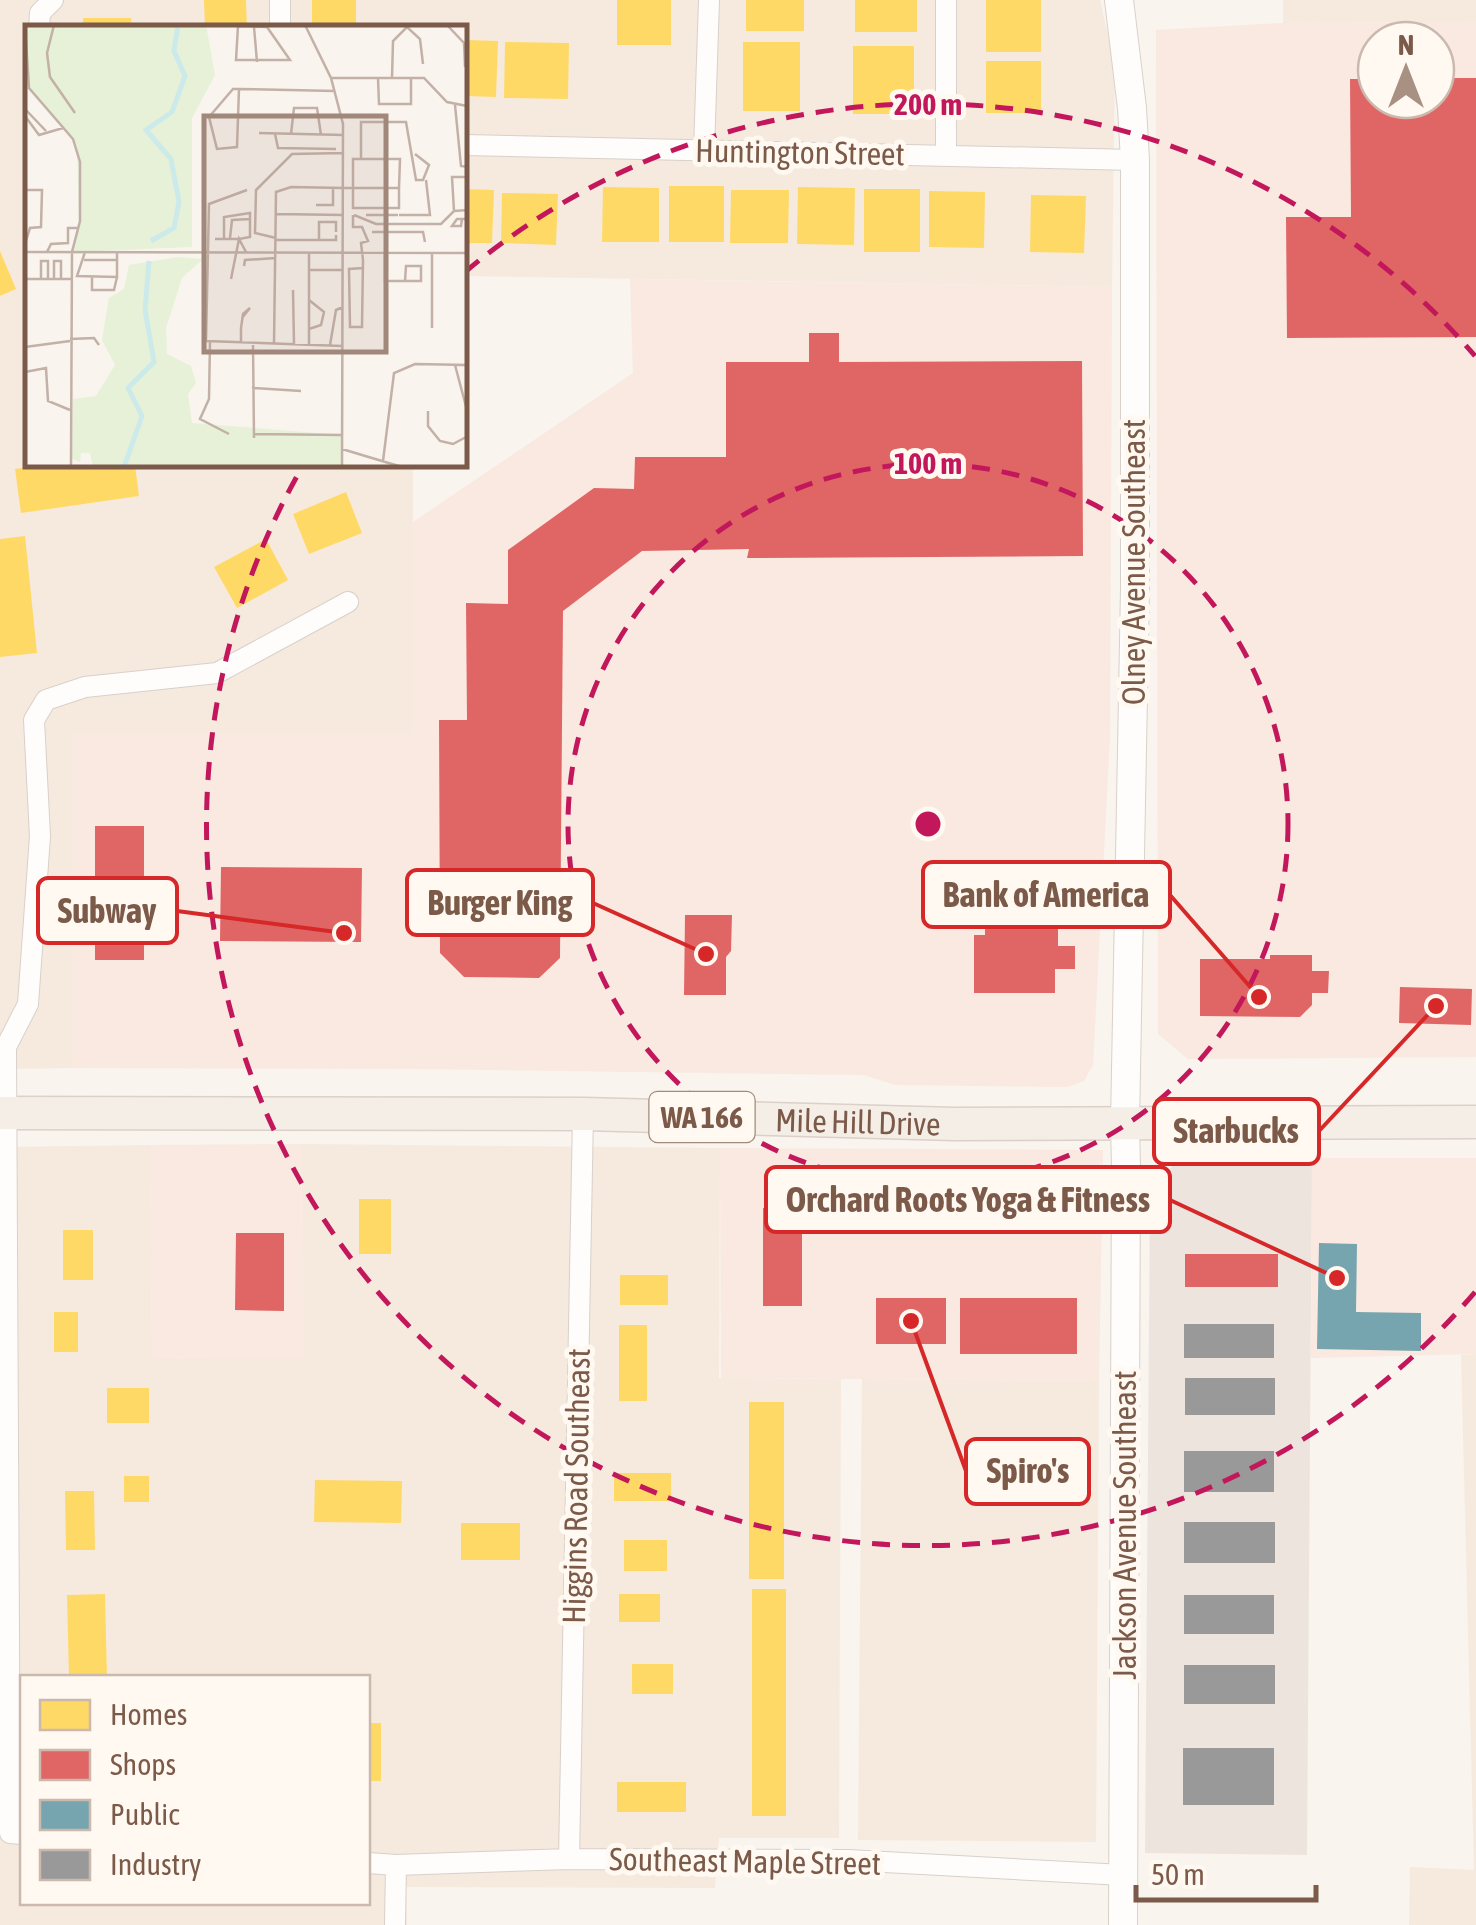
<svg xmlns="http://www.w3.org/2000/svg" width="1476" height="1925" font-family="'Asap Condensed',sans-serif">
<rect width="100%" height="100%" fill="#f9f4ee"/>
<path fill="#f6eade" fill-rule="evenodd" d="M0,0H1100L1115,67L1112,287L465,276V28H28V465H413V734H74L73,1068L0,1069Z
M1283,0H1476V22L1283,23Z
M301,1144L720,1148L719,1378L841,1379L839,1838H719L715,1888L406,1887L407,1925H0V1147L150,1145L152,1358L303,1356ZM22,1678H368V1902H22Z
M1476,1354V1925H1409L1410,1867L1474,1870L1461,1355Z
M862,1379L1099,1381L1096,1842L858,1840Z"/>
<path fill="#f9e9e1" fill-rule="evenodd" d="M1476,22V1057L1188,1059L1158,1034L1156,30L1283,23ZM1376,40H1436V100H1376Z
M630,279L1112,287L1110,736L1093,1065L1084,1081L1067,1087L895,1085L864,1075L413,1069L73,1068V734H413V522L633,373Z
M301,1144L303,1357L152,1358L150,1145Z
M720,1148L1103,1150L1099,1381L721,1378Z
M1312,1158H1476V1354L1311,1358Z"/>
<path fill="#ede4de" d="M1181,1157L1312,1158L1307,1855L1145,1853L1150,1190Z"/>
<path fill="#ffd966" d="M204,0H246L247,28H205Z
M312,0H356V28H312Z
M617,0H671V45H617Z
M746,0H804V31H746Z
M855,0H917V32H855Z
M986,0H1041V52H986Z
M83,18H131V28H83Z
M465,40L498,41L496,97L465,96Z
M505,42L569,43L568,99L504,98Z
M743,42H800V111H743Z
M853,46H914V114H853Z
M986,61H1041V113H986Z
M669,186H724V242H669Z
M603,187L659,188V242H602Z
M798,187L855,188L854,245L797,244Z
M465,189L494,190L492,243H465Z
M864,189H920V252H864Z
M731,190H789L788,243H730Z
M929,191L985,192L984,248L929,247Z
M502,193L558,194L556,245L501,243Z
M1031,195L1086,196L1084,253L1030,252Z
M0,251L16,289L0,296Z
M43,465H135L139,496L21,513L15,469Z
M346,492L362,533L309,554L293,514Z
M25,536L37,653L0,657V539Z
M266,539L288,580L237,608L214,567Z
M359,1199H391V1254H359Z
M63,1230H93V1280H63Z
M620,1275H668V1305H620Z
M54,1312H78V1352H54Z
M619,1325H647V1401H619Z
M107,1388H149V1423H107Z
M749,1402H784V1579H749Z
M614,1473H671V1501H614Z
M124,1476H149V1502H124Z
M315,1480L402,1481L401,1523L314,1522Z
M65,1491H94L95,1550H66Z
M461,1523H520V1560H461Z
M624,1540H667V1571H624Z
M752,1589H786V1816H752Z
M105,1594L107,1678H69L67,1595Z
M619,1594H660V1622H619Z
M632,1664H673V1694H632Z
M368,1723H381V1781H368Z
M617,1782H686V1812H617Z"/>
<path fill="#e06666" d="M1436,78H1476V337L1287,338L1286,217H1351L1350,79H1376V100H1436Z
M809,333H839V362L1082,361L1083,556L747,558L749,549L642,551L563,611L560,958L539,978L464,977L440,953L439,720H467L466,603L508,604V550L594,488L634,489L635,457H726V362H809Z
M95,826H144V960H95Z
M221,867L362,868L361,942L220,941Z
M999,888H1058V946H1075V969H1055V993H974V935H985V922H999Z
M685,915H732L731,951L726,957V995H684Z
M1270,955H1312V971H1329L1328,993H1312V1005L1300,1017L1200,1016V959H1270Z
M1400,987L1472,989L1471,1025L1399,1023Z
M763,1208H802V1306H763Z
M236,1233H284V1311L235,1310Z
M1185,1254H1278V1287H1185Z
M876,1298H946V1344H876Z
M960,1298H1077V1354H960Z"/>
<path fill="#76a5af" d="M1319,1243L1357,1244L1356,1312L1421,1313V1351L1317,1349Z"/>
<path fill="#999" d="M1184,1324H1274V1358H1184Z
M1185,1378H1275V1415H1185Z
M1184,1451H1274V1492H1184Z
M1184,1522H1275V1563H1184Z
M1184,1595H1274V1634H1184Z
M1184,1665H1275V1704H1184Z
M1183,1748H1274V1805H1183Z"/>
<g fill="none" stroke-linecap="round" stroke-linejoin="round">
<defs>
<path id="street" d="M280,0V28
M946,0V156
M39,28L40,13L53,0
M465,145L1135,160
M704,150L709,0
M22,1834L10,1833L6,1047L28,1004L40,836L34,720L46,700L85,687L217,673L348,602
M569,1859L583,1114
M368,1863L396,1865L569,1859L848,1860L1123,1875
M395,1925L396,1865"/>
<path id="secondary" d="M1119,0L1132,108L1135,160V588L1125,1124L1126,1167L1123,1925"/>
<g id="primary">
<path id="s1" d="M0,1113L583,1114L955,1124L1476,1122"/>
</g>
</defs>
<use href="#street" stroke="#d8d0ca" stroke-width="22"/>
<use href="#secondary" stroke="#d9d0c9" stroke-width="30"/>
<use href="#primary" stroke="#dbd0ca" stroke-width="35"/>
<use href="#street" stroke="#fefdfc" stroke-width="20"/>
<use href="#secondary" stroke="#fefdfc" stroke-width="28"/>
<use href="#primary" stroke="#f4eee6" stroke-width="32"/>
</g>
<g fill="none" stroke="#c2185b" stroke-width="5" stroke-dasharray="18 12">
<circle cx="928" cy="824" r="360"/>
<path d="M1475 1292A720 720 0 0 1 301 469M465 272A720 720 0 0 1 1475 356"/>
</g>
<g text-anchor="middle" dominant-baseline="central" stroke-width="10" stroke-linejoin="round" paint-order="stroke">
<rect fill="#fff9f1" stroke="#a38a7b" stroke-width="2.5" x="649.5" y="1092" width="105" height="50" rx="8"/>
<g font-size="30" font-weight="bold" fill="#7c5a49">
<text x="702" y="1117">WA 166</text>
</g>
<g font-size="32" fill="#7c5a49" stroke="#fff9f1">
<text transform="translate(800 152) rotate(1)">Huntington Street</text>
<text transform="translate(1133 562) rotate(-90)">Olney Avenue Southeast</text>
<text stroke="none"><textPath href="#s1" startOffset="858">Mile Hill Drive</textPath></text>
<text transform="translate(576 1486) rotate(-89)">Higgins Road Southeast</text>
<text transform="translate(1124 1525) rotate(-90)">Jackson Avenue Southeast</text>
<text transform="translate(745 1861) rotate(1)">Southeast Maple Street</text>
</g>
</g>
<g transform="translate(25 25)">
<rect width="442" height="442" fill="#f9f4ee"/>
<path d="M0,0H181L190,50L167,93V222L47,227L54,203L52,121L4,63ZM153,232L178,234L157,253L141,303L142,329L166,341L171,358L163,369L167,398L317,410V442H68L65,428H56L55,437L47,434L48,374L71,371L90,340L77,315L84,273L99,264L104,240Z" fill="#e6f1d7"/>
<path fill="none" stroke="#cdeaeb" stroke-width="5" d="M126,216L149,203L154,177L146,134L121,105L147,87L160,51L149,26L153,0M99,442L117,391L103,363L129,337L120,285L124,236"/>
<path fill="none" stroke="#c3b1a7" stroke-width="2.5" d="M0,0L4,63L48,114L55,137V196L47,227L46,442M29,0L22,28L25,52L50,88M280,0L306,53L318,99L317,442M422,0L439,18L440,42M213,1L242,2L265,35H211ZM229,2L232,37M306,53H399L422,77L442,81M353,53L354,79H386V53M367,53L368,16L382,2L395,14L398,39M214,64L212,122L192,124L184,92L208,64H214L310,66M430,80L436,141L443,142M0,84L21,106M0,91L14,110L38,103M234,108L319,110M250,109L253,123L311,124M266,109L269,83H292L296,110M336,134V97H381L391,155H398L404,140L390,129M0,165H17L16,202L5,203L0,219M222,165L184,179L181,316L317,321M291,180H308V163M442,185L443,219M429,186L427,152H443M251,189L318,190M328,190V202H337L343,216L336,218L338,235L337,302H325L324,244L338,243M329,190L351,199H416L429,186L443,185M341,190H373M374,190H405L401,155M437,194L436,201H427L432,194H442M347,207H398L400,217M205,213L207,195L225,194M251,213L230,208L231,165L267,129L319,128M190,214H214L225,212V188L199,192V214M251,215H311V210M294,215V197H311V207M0,227L443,228M22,227L26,219L43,218V203H54M60,227L52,251L92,252V227M407,228V303M360,229V256H396V241H381L380,256M59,235H91M219,241L220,235L251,233M284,245H318M67,251V265H89L92,252M29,253V236H36V254M0,254H47M16,254V236H23V254M206,254L214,214L221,227M268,265L269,319M284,304L296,300L299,287L284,275M45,314L69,313L74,320M185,316L184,374L175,394L204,409M216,319V303L218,289L225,283L217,293M249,319L251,167L266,162L319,163H374L375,134H328V183H374V163M284,319V228M228,320L229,413M305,320L311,285L318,282M0,322L45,316M430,340L443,389M0,347L21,343L23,376L45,385M227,363L276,366M403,386V401L415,416L428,419L443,411M229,409L316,410M317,424L377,442M358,436L369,348L390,339L443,340"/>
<path fill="#a1887a" fill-opacity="0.15" stroke="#a1887a" stroke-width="5" d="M179,91H361V327H179Z"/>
<rect width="442" height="442" fill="none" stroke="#7c5a49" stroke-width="5"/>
</g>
<circle cx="928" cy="824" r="15" fill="#c2185b" stroke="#fff9f1" stroke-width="5"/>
<g font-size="30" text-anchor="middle" font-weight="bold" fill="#c2185b" stroke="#fff9f1" stroke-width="10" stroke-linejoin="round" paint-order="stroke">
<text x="928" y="115">200 m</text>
<text x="928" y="474">100 m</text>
</g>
<path fill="none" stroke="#d62828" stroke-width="4" d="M1259 997L1170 895M706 954L593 903M344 933L177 911M1436 1006L1319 1131M1337 1278L1170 1200M911 1321L966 1471"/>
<g fill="#d62828" stroke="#fff9f1" stroke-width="4">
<circle cx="1259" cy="997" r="10"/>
<circle cx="706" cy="954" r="10"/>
<circle cx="344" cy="933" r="10"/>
<circle cx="1436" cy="1006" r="10"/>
<circle cx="1337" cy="1278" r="10"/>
<circle cx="911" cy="1321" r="10"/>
</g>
<g fill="#fff9f1" stroke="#d62828" stroke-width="4">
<rect x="923" y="862" width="247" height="65" rx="10"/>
<rect x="407" y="870" width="186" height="65" rx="10"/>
<rect x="38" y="878" width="139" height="65" rx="10"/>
<rect x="1154" y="1099" width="165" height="65" rx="10"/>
<rect x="766" y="1167" width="404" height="65" rx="10"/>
<rect x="966" y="1439" width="123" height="65" rx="10"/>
</g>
<g font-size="35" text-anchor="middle" font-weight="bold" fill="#7c5a49">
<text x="1046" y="907">Bank of America</text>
<text x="500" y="915">Burger King</text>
<text x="107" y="923">Subway</text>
<text x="1236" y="1143">Starbucks</text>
<text x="968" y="1212">Orchard Roots Yoga &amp; Fitness</text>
<text x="1028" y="1483">Spiro's</text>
</g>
<rect x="20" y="1675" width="350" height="230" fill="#fff9f1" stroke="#cbb9ae" stroke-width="2.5"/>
<rect x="40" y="1700" width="50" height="30" fill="#ffd966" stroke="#cbb9ae" stroke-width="2.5"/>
<text x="110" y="1725" font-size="30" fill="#7c5a49">Homes</text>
<rect x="40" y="1750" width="50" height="30" fill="#e06666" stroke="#cbb9ae" stroke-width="2.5"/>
<text x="110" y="1775" font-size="30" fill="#7c5a49">Shops</text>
<rect x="40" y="1800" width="50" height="30" fill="#76a5af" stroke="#cbb9ae" stroke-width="2.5"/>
<text x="110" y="1825" font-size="30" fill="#7c5a49">Public</text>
<rect x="40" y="1850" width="50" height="30" fill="#999999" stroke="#cbb9ae" stroke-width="2.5"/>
<text x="110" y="1875" font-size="30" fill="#7c5a49">Industry</text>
<g transform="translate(1406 70)"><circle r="48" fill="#fff9f1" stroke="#cbb9ae" stroke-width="2.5"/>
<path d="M0-8L18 38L0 25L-18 38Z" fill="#a89083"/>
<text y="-15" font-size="28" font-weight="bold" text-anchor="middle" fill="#7c5a49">N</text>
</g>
<path d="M1136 1885v15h180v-15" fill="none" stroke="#7c5a49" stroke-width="5"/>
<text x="1151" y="1885" font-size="30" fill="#7c5a49" stroke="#fff9f1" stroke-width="8" paint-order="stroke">50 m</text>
</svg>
